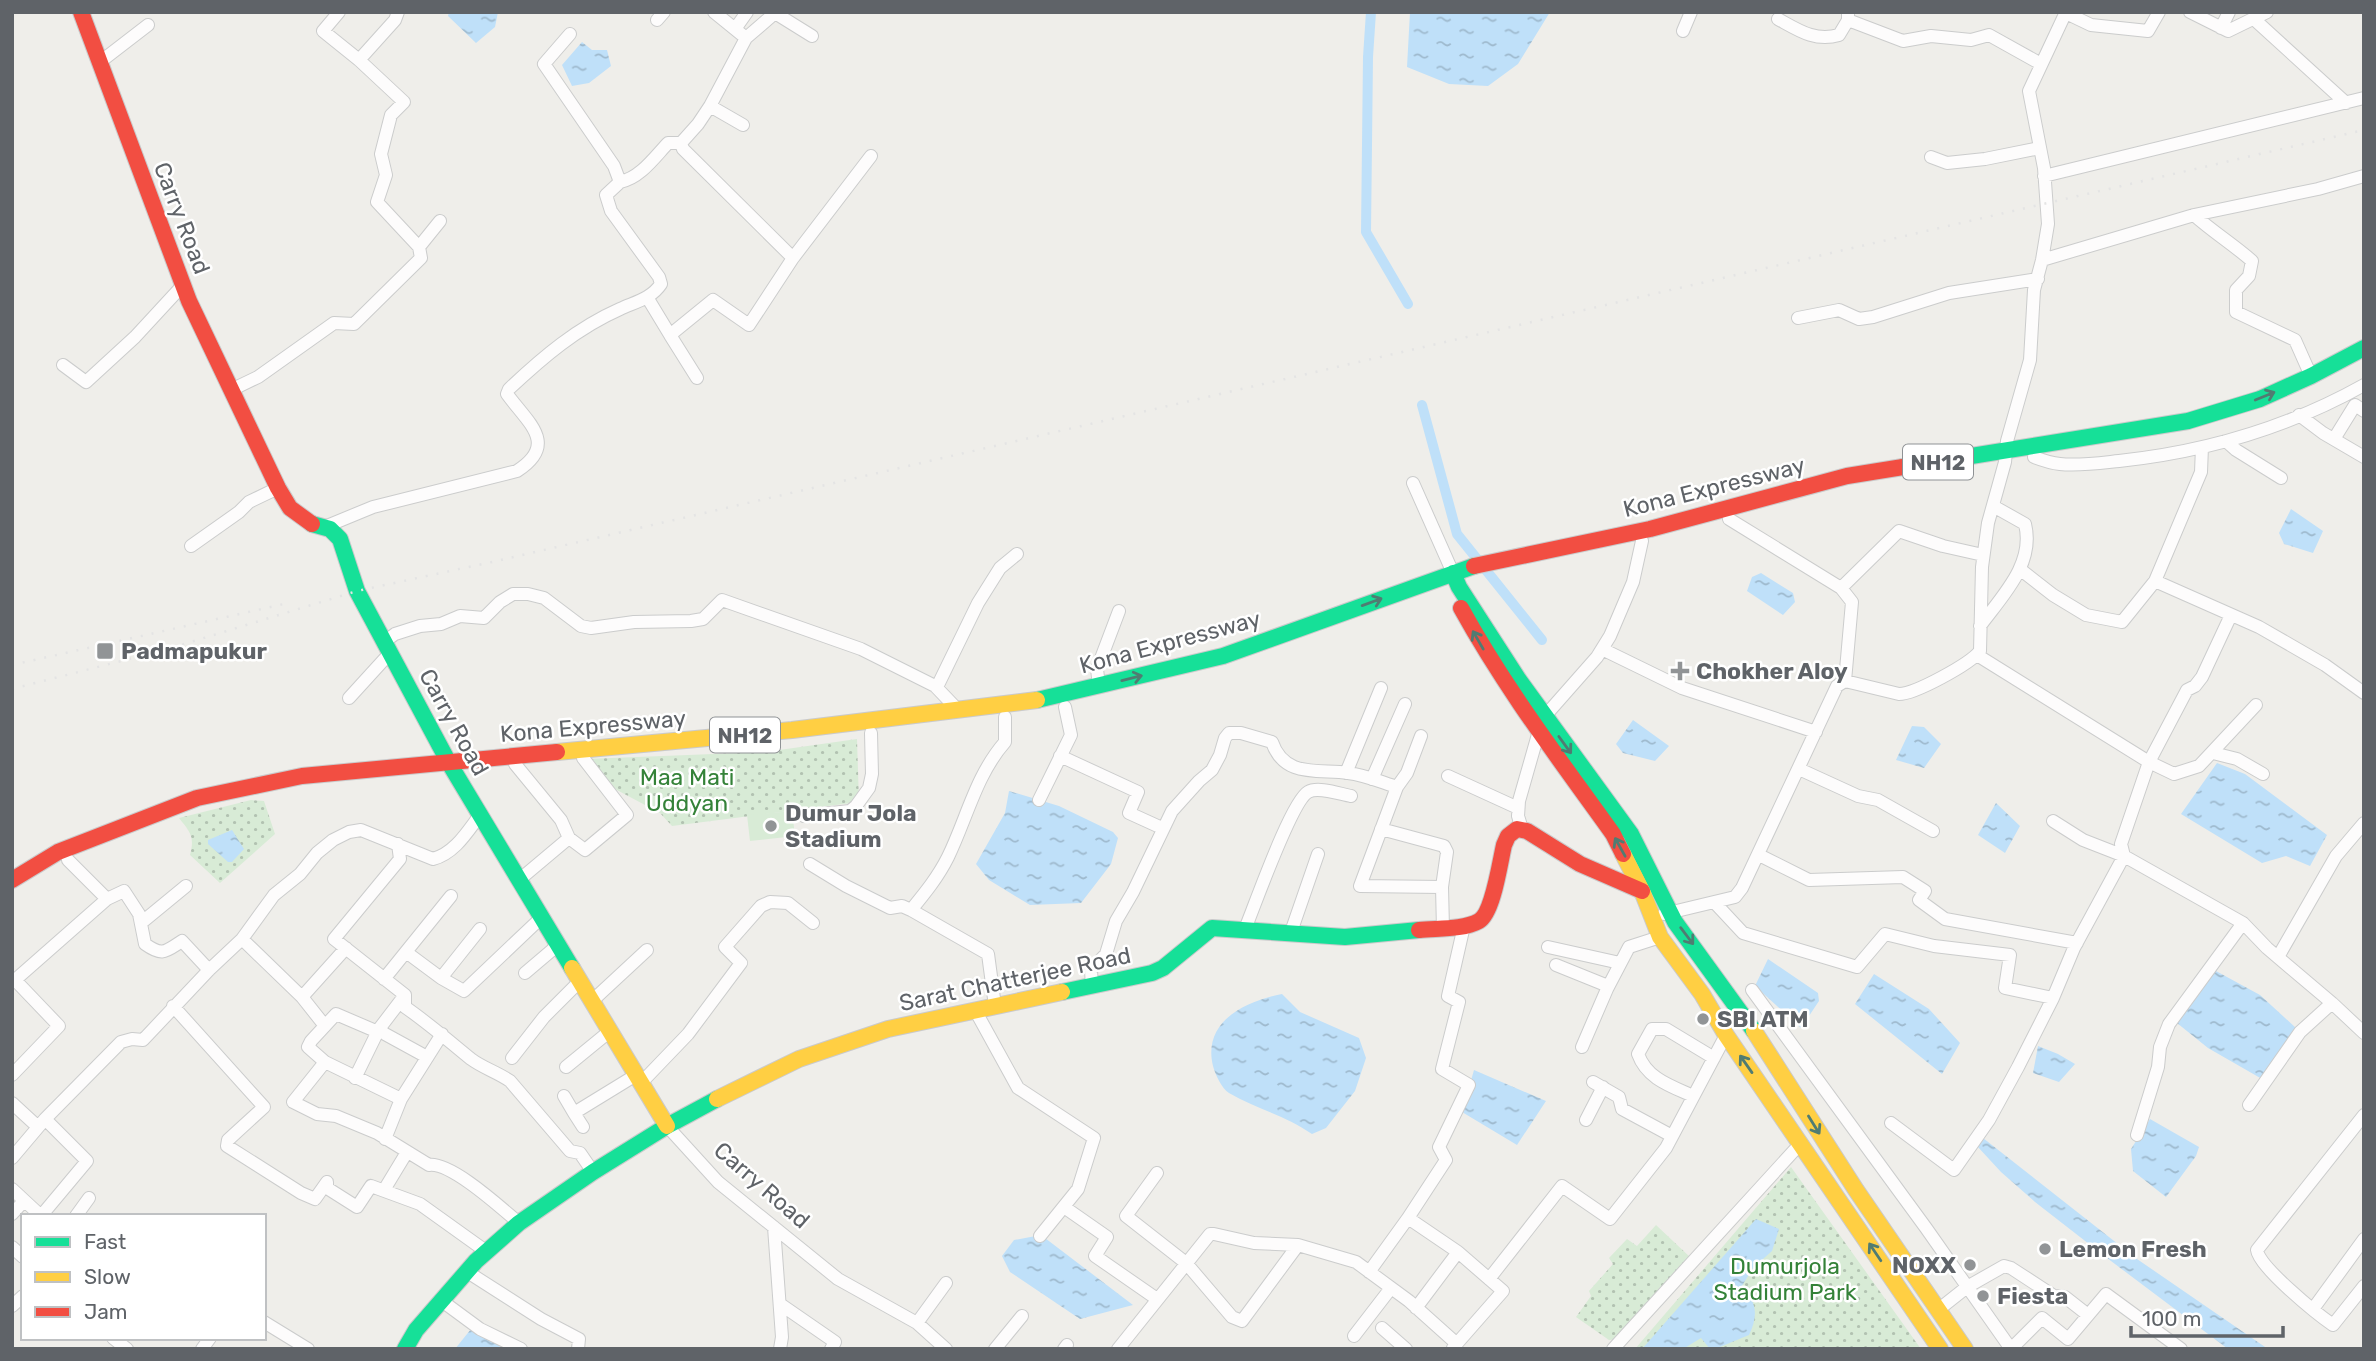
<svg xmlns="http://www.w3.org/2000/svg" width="2376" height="1361" font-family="Rubik,sans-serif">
<defs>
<pattern id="park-dots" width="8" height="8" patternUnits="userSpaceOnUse" patternTransform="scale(1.75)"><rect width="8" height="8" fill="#d8ebd6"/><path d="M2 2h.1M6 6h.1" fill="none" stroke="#b2c2b1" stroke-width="1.8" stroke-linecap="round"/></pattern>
<pattern id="water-ripples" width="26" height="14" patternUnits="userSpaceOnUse" patternTransform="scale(1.75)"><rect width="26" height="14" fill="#bfe0f9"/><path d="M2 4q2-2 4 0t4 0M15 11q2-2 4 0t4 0" fill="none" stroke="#9eb9cd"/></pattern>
</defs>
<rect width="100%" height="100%" fill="#efeeea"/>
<path fill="url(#park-dots)" d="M857,739L859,802L672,826L660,813L600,781L586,759L765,752Z
M251,800L264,801L275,834L220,883L190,855C195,836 190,832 179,818Z
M1791,1167L1921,1349H1635Z
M1656,1225L1691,1258L1618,1339L1609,1340L1576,1317L1591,1296L1589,1291L1613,1264L1609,1258L1627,1239L1637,1246Z"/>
<path fill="#d8ebd6" d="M792,811L795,836L750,841L747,815Z"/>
<path fill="url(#water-ripples)" d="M449,12H498L495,27L476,43L448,16Z
M1410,12H1550L1518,64L1488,86L1449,84L1407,67Z
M582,42L592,50H607L611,66L589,83L572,86L562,65Z
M2291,509L2323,531L2313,553L2284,544L2279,533Z
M1761,573L1793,593L1795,602L1783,615L1747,591L1752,577Z
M1633,720L1669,746L1655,761L1623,753L1616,744Z
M1912,726L1924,727L1941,744L1924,768L1896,760Z
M2217,763L2245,774L2327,835L2310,866L2286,856L2262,863L2181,814Z
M1009,791L1059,806L1113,832L1118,838L1111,864L1081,903L1030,905L989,880L976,864L1005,813Z
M1996,803L2020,826L2005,853L1978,835Z
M232,830L244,849L232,862H228L208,844V840Z
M1768,959L1818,993L1819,1001L1801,1028L1755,986Z
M2216,971L2260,995L2296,1028L2262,1079L2208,1048L2177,1023Z
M1874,974L1929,1009L1960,1043L1942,1074L1855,1004Z
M1282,994L1300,1012L1359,1038L1366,1058L1355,1091L1326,1128L1312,1134C1285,1115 1256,1109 1229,1093C1222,1089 1215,1074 1213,1066C1202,1021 1246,1001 1282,994Z
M2038,1046L2058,1054L2075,1064L2059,1082L2033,1073Z
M1474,1070L1546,1101L1517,1145L1462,1112Z
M2150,1119L2199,1147L2196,1156L2166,1197L2133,1171L2131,1149Z
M1983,1138L2137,1259L2268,1349H2228L2107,1258L2035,1202L2001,1172L1977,1146Z
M1756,1219L1779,1229L1772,1251L1753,1268L1740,1289C1758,1299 1758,1317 1749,1335L1715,1349H1710L1701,1338L1683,1349H1642Z
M1041,1235L1133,1305L1080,1319L1010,1272L1002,1256L1014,1240Z
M471,1329L504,1349H455Z"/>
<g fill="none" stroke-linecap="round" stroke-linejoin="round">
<path stroke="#bfe0f9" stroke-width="10" d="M1371,12L1368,57L1366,232L1408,304
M1422,405L1457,534L1542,640"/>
<defs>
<path id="street" d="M1848,12V20L1903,41L1931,36L1971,40L1989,35L2041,64
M2190,12L2228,31L2267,12
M2066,13L2091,25L2148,31L2159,12
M1778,19C1798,30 1815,42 1839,35L1848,20
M657,20L664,12
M2255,20L2346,103
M2221,28L2229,12
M735,29L747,12
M1683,31L1691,12
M746,38L775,13L812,36
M359,60L395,20L398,12
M100,62L148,25
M710,106L746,38L714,12
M681,143L683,149L793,258L871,156
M1931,157L1947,163L1985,159L2040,148
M2044,176L2364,98
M620,182C640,178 654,158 668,143H681L698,124L710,106L743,125
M2194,215C2213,232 2234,245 2252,261L2249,276L2236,290V312L2295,340L2311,376
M419,247L440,221
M2042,260L2194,215L2318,189L2364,176
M647,297L670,335L713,300L749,325L793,258
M1798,318L1839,310L1859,319L1873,317L1949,293L2038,279
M670,335L697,378
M63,365L86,382L135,337L183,285
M231,390L258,377L334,323L354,324L421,258L419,247L377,202L386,175L381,154L391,115L404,102L359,60L323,31L339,12
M2299,415L2323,433L2364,457
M2334,439L2355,405L2364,411
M2226,441L2236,450L2281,478
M2034,457C2042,460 2051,463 2060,464C2079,466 2100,463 2119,461C2204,452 2289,427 2364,385
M1413,483L1453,573
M1729,519L1841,588L1852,602L1845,681
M322,528L373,507L517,471C559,444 528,423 507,394L509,389C543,357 577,328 620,309C635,302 651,299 661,284L659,277L611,211L606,195L620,182L614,166L544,64L570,34
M191,546L239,512L249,502L278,488
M2021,570L2053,595L2086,615L2122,622L2155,581L2201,472L2202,447
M2155,581L2259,627L2325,665L2364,693
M1841,588L1899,531L1943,546L1983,555
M2231,615L2202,677L2195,686L2187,690L2149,762L2174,774L2199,766L2256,705
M1980,626C2002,596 2035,564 2025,524L1993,506
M384,642L395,634L420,626L441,624L460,616L484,618L500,602L513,594H528L544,598L581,626L591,628L634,622L691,621L703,619L722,600L861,649L935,686L958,710
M1602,649L1682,688L1816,732
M1977,655L2149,762L2121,844L2124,856L2243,923L2267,948L2332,1003L2364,1033
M1099,686L1097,669L1119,611
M937,687L978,603L1000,568L1017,554
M349,698L390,653
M1421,736L1407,773L1397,787L1360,886L1442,887L1443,929
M2213,753L2237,759L2263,774
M1060,756L1138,792L1129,813L1162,828
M515,764L561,820L569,838
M1799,769L1858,796L1878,800L1933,831
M1346,773L1381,688
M1448,776L1518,808
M1372,779L1405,704
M1039,800L1071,735L1065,707
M804,816L850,811L856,806L869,788L872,774L871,733
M1381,829L1444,846L1447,852L1442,887
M1522,829L1518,816L1519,801L1539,731L1545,716L1597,657L1610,636L1633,582L1642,541
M398,844L400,859L334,939L405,995L379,1029L385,1034L427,1057
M1759,855L1809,880L1903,877L1925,891L1919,900L1945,919L2077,943
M68,860L107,899
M810,864L846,886L890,908L902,906L911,910L988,954L995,1006
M519,880L569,838L585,850L627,815L583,758
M1715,903L1743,933L1857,967L1885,934L1934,946L2010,955L2005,988L2053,998
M911,910C925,893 938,877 948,857C967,818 976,775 1005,742V717
M1664,914L1735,897L1742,888L1837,686L1845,681L1899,694C1915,694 1970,664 1980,651L1982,567L1988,523L2005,462L2007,441L2030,360L2034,290L2042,260L2048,224L2044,168L2029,91L2066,12
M141,923L186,886
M1245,929C1255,905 1291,802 1308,792C1318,786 1340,794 1351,796
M1291,932L1318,854
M242,939L302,997L325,1026
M1548,947L1620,963
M406,952L441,978L480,929
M2278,957L2336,856L2364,823
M1556,965L1608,986
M525,973L558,945
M441,978L464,991L542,917
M384,979L451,896
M1092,987L1091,970L1106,954L1116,921L1133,892L1172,811L1199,781L1212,770L1220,755L1225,738L1229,733H1241L1272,742C1284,778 1318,769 1348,773C1365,775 1381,782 1397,787
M1752,990L1926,1228L2011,1349
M405,995V1007C428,1023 449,1041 471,1059C483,1068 497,1072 510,1081L570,1151L580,1153L593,1172
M302,997L346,948
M592,1001L647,950
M173,1006L264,1107L228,1140L227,1146L301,1193L315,1199L327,1182V1188L357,1207L371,1186L420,1204L487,1252
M975,1010L1018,1088L1094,1138L1078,1189L1040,1236
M378,1032L336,1014L311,1041L308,1047L325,1062L401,1099L385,1139
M1582,1047L1607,989L1629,947L1660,937
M512,1058L544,1017L580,981
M325,1062L293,1102L317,1114L336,1116L377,1133L429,1165C451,1162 500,1207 519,1223
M566,1067L610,1031
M12,1075L59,1026L15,980L107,899L124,891L139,914L145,944C163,957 166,951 182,941L209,970
M355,1078L379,1029
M1593,1082L1619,1097L1622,1109L1672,1136
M641,1083L688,1034L741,963L725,947L761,906L770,902L788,903L813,923
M564,1096L574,1113
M1693,1096C1671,1086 1647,1079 1638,1054L1652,1029H1666L1714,1058
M401,1099L442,1034
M12,1103L38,1127
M2249,1105L2300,1032L2332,1003
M2364,1115L2257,1250C2259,1267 2317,1314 2333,1325L2364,1286
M1586,1120L1603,1087
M1891,1123L1954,1170L1989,1120L2018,1067L2053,998L2074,948L2124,856L2083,840L2053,821
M667,1126L718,1182L838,1279L917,1323L946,1349
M583,1127L574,1113L636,1075
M2137,1135L2158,1067L2160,1047L2169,1024L2243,923
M12,1158L45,1119L121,1042L132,1039L143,1040L209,970L242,939L274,895L300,874L317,853L333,840L349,832L361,830L433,859C455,853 467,832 480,815
M1157,1173L1126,1216L1186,1263L1232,1317L1242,1321L1298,1245
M12,1189L41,1216L87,1161L45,1119
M384,1190L407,1152
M1064,1207L1107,1237L1095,1256L1157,1299
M12,1214L24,1201
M76,1216L89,1198
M1408,1218L1446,1160L1439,1147L1469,1085L1442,1069L1459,1002L1448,996L1464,926
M774,1227L782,1337L780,1349
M12,1247L23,1257
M466,1271L541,1319L579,1339L578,1349
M1369,1272L1408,1218L1458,1252
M1489,1279L1562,1186L1610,1219L1666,1148L1726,1035
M442,1301L480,1329L521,1349
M780,1304L835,1342L831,1349
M12,1306L23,1296
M1416,1308L1458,1252L1503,1291L1453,1348
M2313,1309L2364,1239
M1938,1310L1967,1287L2004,1266L2011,1268L2054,1296L2065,1297L2088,1315
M264,1322L308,1349
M917,1323L946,1283
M1382,1328L1406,1349
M1354,1336L1391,1288
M113,1338L127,1349
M202,1349L210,1338
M995,1349L1022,1316
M1064,1349L1067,1345
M1118,1349L1210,1234H1214L1254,1243L1298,1245L1356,1262L1409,1301L1457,1344
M1613,1349L1801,1143
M2011,1349L2042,1318L2068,1339L2106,1294L2181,1349"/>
<path id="fast" d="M1903,467L2188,421L2260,399L2311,376L2364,348
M312,524L330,529L340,539L357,591L449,763L572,968
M1453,573L1459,587L1519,680L1631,834L1675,922L1754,1031
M1037,700L1223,656L1474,566
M1062,992L1152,973L1163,968L1212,928L1345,937L1419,930
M405,1349L416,1330L476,1261L519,1223L593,1172L667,1126L717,1099"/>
<path id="slow" d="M557,752L792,730L1037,700
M1623,854L1642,891L1660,937L1702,994L1726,1035L1940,1349
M572,968L667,1126
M1754,1031L1856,1190L1965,1349
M717,1099L799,1059L888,1029L1062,992"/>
<path id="jam" d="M81,12L189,301L278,488L290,508L312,524
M1474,566L1650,529L1847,476L1903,467
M1461,608C1505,688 1560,760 1613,834L1623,854
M12,880L58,852L197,798L302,776L557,752
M1419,930C1437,928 1463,930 1479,921C1493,913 1500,862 1504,845L1508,836L1517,829L1527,831L1580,864L1642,891"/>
</defs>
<use href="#street" stroke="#cbcccc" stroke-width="14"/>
<use href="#fast" stroke="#cacacb" stroke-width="18"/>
<use href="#slow" stroke="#cacacb" stroke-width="18"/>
<use href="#jam" stroke="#cacacb" stroke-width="18"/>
<use href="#street" stroke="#fdfcfc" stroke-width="12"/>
<use href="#fast" stroke="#16e098" stroke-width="16"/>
<use href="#slow" stroke="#ffcf43" stroke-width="16"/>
<use href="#jam" stroke="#f24e42" stroke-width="16"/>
<path stroke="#e4e4e4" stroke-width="2.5" stroke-dasharray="2 9" stroke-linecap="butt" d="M12,665L284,604
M12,689L168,649L357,591L492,562L2364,130"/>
</g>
<defs><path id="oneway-shaft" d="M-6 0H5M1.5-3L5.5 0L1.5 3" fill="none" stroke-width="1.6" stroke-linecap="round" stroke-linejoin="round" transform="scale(1.75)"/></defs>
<g stroke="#507c72">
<use href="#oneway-shaft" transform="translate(2265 396) rotate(-22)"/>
<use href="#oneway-shaft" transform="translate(1372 602) rotate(-20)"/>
<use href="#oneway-shaft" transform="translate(1478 640) rotate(-120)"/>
<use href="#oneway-shaft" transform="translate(1132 678) rotate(-14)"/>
<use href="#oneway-shaft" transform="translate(1565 745) rotate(54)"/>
<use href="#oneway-shaft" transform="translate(1620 847) rotate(-119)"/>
<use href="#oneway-shaft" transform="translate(1687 936) rotate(53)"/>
<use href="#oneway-shaft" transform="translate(1746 1064) rotate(-125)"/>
<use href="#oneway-shaft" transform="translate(1814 1125) rotate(58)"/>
<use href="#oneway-shaft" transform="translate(1875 1252) rotate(-124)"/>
</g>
<g fill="#919496" stroke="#fff" stroke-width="2.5">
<rect x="96" y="642" width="18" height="18" rx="3.5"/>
<path d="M1676.5 660.5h7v7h7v7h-7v7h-7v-7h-7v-7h7z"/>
<circle cx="771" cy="826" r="7"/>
<circle cx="1703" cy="1019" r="7"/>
<circle cx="2045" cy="1249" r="7"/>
<circle cx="1970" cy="1265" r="7"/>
<circle cx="1983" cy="1296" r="7"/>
</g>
<g text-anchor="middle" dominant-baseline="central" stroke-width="5" stroke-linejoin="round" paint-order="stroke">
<g fill="#fff" stroke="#8f9295" stroke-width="2">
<rect x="1903" y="444.5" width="70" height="35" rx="5"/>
<rect x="710" y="717.5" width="70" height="35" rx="5"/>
</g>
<g font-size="21" font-weight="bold" fill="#5f6368">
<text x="1938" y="462">NH12</text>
<text x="745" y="735">NH12</text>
</g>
<g font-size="23" fill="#5f6368" stroke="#fff">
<text transform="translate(182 218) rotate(69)">Carry Road</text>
<text transform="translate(1714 487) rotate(-14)">Kona Expressway</text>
<text transform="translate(1170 642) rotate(-15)">Kona Expressway</text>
<text transform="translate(454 722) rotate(61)">Carry Road</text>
<text transform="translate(593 726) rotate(-5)">Kona Expressway</text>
<text transform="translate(1015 979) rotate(-12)">Sarat Chatterjee Road</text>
<text transform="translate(762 1185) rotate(41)">Carry Road</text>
</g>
<g font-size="23" font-weight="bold" fill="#5f6368" stroke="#fff" text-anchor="start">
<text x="121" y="651">Padmapukur</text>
<text x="1696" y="671">Chokher Aloy</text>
<text x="785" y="813">Dumur Jola<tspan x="785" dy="26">Stadium</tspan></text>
<text x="1717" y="1019">SBI ATM</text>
<text x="2059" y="1249">Lemon Fresh</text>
<text x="1956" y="1265" text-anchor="end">NOXX</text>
<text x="1997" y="1296">Fiesta</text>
</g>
<g font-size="23" fill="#348238" stroke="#fff">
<text x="687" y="777">Maa Mati<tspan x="687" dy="26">Uddyan</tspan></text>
<text x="1785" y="1266">Dumurjola<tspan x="1785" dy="26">Stadium Park</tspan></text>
</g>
</g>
<rect width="2376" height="1361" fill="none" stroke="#5f6368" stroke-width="28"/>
<rect x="21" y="1214" width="245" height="126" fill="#ffffff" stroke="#bfc1c3" stroke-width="2"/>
<rect x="35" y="1237" width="35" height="10" fill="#16e098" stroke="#bfc1c3" stroke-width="2"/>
<text x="84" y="1249" font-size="21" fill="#5f6368">Fast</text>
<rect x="35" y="1272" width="35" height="10" fill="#ffcf43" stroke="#bfc1c3" stroke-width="2"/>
<text x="84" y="1284" font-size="21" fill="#5f6368">Slow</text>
<rect x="35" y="1307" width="35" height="10" fill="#f24e42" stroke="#bfc1c3" stroke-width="2"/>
<text x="84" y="1319" font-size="21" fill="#5f6368">Jam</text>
<path d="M2131 1326v10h152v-10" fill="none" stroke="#5f6368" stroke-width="3.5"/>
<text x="2142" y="1326" font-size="21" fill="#5f6368" stroke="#ffffff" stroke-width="5" paint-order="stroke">100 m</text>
</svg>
